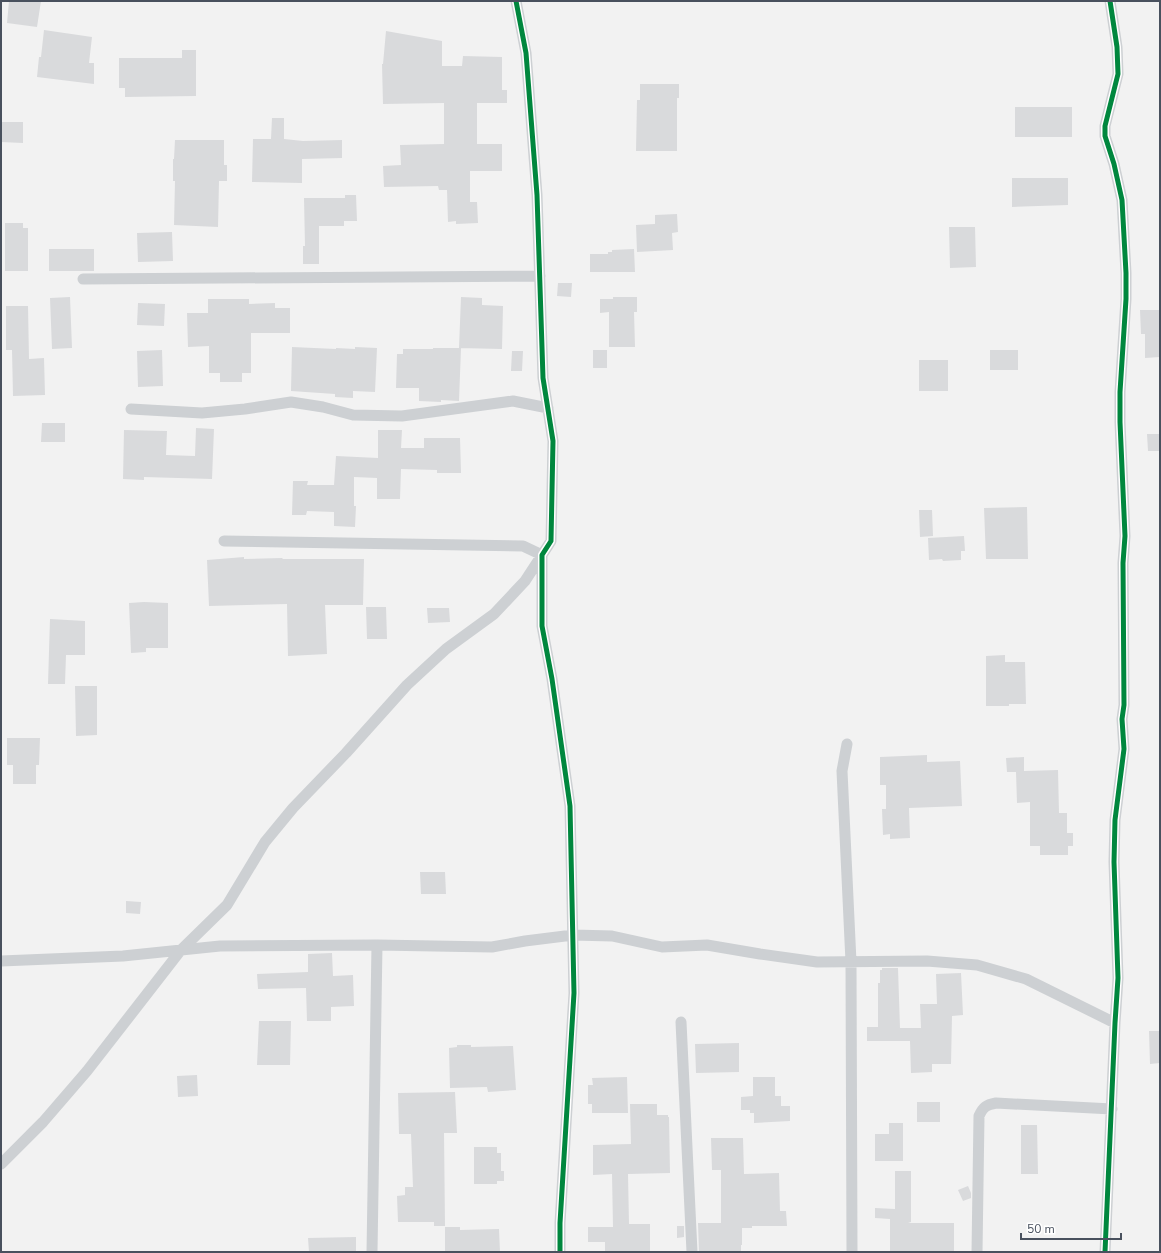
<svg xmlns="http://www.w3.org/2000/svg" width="1161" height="1253" font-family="'Nunito Sans',sans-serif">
<rect width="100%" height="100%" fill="#f2f2f2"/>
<path fill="#d9dadc" d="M9,1H41L37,27L7,23Z
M44,30L92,37L89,63H94V84L37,77L39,57H41Z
M386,31L442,41V66H462L463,56L502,57V90H507V103H477V144H502V171H470V202H477L478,223L456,224V221L448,222L447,190H439L438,186L384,187L383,166L401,165L400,145L444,144V103L383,104L382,64H383Z
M182,50H196V96L125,97V88H119V58H182Z
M640,84H679V98H677V151H636L637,100H640Z
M1015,107H1072V137H1015Z
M272,118H284V139L303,141L342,140V158L302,159V183L252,182L253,139H271Z
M1,122H23V143L1,142Z
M175,140H224V165H227V181H219L218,227L174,225L175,181H173V159H174Z
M1012,178H1068V205L1012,207Z
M345,195H356L357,221H344V226H319V264H303V246H305L304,198H345Z
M677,214L678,232L672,233L673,250L637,252L636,225L655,224V215Z
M5,223H23V228H28V271H5Z
M949,227H975L976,267L950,268Z
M172,232L173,261L138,262L137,233Z
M49,249H94V271H49Z
M634,249L635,272H590V254H608V252H612V250Z
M558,283H572L571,297L557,296Z
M70,297L72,348L52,349L50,298Z
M461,297L482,298V305L503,306L502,349L459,348Z
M613,297H637V312H634L635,347H609V312L600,313V299H613Z
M208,299H249V304L275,303V308H290V333H251V373H242V382H220V373H209V346L188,347L187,313H208Z
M138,303L165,304L164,326L137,325Z
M6,306H28L29,359L44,358L45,395L13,396L12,350H6Z
M1140,310H1160V357L1145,358V334H1141Z
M292,347L336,349V348L355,349V347L377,348L375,392L353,391V398L335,397V394L291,391Z
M433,348H461L459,401L441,400V402L419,401V388H396L397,354H403V349H433Z
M162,350L163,386L138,387L137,351Z
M593,350H607V368H593Z
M990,350H1018V370H990Z
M512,351H523L522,371H511Z
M919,360H948V391H919Z
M42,423H65V442H41Z
M196,428L214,429L212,479L144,477V480L123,479L124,430L167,431L166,455L195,456Z
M378,430H402L401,448H424V438H460L461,473H437V470L401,469L400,499H377V478L354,477V506H356L355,527L334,526V512L307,511L306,515H292L293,481H308L307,485H334L336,456L378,458Z
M1147,434H1160V451H1148Z
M1027,507L1028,559H986L984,508Z
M919,510H932L933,536L920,537Z
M964,536L965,551H961V560L943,561L942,559L929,560L928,538Z
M244,557V559L282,558L283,559H364L363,605H325L327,654L288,656L287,604L209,606L207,560Z
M144,602L168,603V648H146V652L131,653L129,603Z
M366,607H386L387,639H367Z
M427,608H449L450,622L428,623Z
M50,619L85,621V655H66L65,684H48Z
M1005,655V662H1025L1026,704H1009V706H986V656Z
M75,686H97V735L76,736Z
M7,738H40L39,765H36V784H13V765H7Z
M927,755V762L960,761L962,806L909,808L910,838L890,839V834L883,835L882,809H886V785H880V757Z
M1024,757V771L1058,770L1059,813H1067V833H1073V846H1068V855H1040V846H1030V802L1017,803L1016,772H1007L1006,758Z
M420,872H445L446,894H421Z
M126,901L141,902L140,914L126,913Z
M332,953L333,976L353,975L354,1006L331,1007V1021H307L306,988L258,989L257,974L308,972V954Z
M882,968H898L900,1028H921L920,1004H937L936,974L961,973L963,1015L952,1016L951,1064H932V1072L911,1073L910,1041H867V1027H878V983H880V970H882Z
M259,1021H291L290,1065H257Z
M1149,1031H1160V1063L1150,1064Z
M739,1043V1072L696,1073L695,1044Z
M457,1045H471V1047L513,1046L516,1090L488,1092L487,1087L450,1088L449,1048L457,1047Z
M197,1075L198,1096L178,1097L177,1076Z
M627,1077L628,1113H592V1104H588V1085H593L592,1078Z
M753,1077H775V1096H781V1106H790V1121L754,1123V1113H750V1110H741V1097L753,1096Z
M455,1092L457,1133H444L445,1226H434V1222H398L397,1196L405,1195V1187H413L411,1134H399L398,1093Z
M917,1102H940V1122H917Z
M630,1104H657V1115H668V1117H669L670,1173L628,1174L629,1224H650V1252H605V1242H588V1227H613L612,1174L593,1175V1145L631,1144Z
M889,1123H903V1161H875V1134H889Z
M1021,1125H1037L1038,1174H1021Z
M711,1138H743L744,1174L779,1173L780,1211H786L787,1226H752V1228H742V1245H741V1252H699L698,1223H721V1170H712Z
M474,1147H497V1153H501V1171H504V1181H497V1184H474Z
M895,1171H911V1222L908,1223H954V1252H890V1219L875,1218V1208L895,1209Z
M968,1186L971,1193V1198L963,1201L958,1190Z
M677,1226H684V1237L677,1238Z
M445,1227H460V1230L499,1229L500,1252H445Z
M356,1237V1252H309L308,1238Z"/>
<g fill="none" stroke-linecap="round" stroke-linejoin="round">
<path stroke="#cdd0d3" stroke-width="11" d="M516,1L526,53L537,195L543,378L553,441L551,541L542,555V626L552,679L570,806L574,993L560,1223V1252
M83,279L540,276
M131,409L202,413L245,409L291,402L323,407L353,415L402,416L513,401L548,408
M847,744L842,771L851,962L852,1252
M1,961L123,956L220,946L377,945L492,947L525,941L573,935L612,936L662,947L707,945L760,954L817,962L927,961L977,965L1026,979L1115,1023
M681,1022L692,1252
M1,1164L43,1122L87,1071L181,950L227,905L265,842L293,808L346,753L407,685L446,649L494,614L525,581L542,555L523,546L224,541
M372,1252L377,945
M977,1252L979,1116C983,1107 986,1105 996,1103L1112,1109
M1105,1252L1115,1023L1118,978L1114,862L1115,820L1124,749L1122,719L1124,705L1123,563L1125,536L1120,422V392L1126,299V273L1122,200L1114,164L1105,136V126L1118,74L1117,47L1110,1"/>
<defs>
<path id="cycleway" d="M516,1L526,53L537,195L543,378L553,441L551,541L542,555V626L552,679L570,806L574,993L560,1223V1252
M1105,1252L1115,1023L1118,978L1114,862L1115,820L1124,749L1122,719L1124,705L1123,563L1125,536L1120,422V392L1126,299V273L1122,200L1114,164L1105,136V126L1118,74L1117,47L1110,1"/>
</defs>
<use href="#cycleway" stroke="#fff" stroke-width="8"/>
<use href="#cycleway" stroke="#00873e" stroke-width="5"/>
</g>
<rect width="1161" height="1253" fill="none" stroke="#49515e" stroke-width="4"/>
<path d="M1021 1233v6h100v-6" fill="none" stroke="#49515e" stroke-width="2"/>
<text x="1027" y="1233" font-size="12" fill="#49515e" stroke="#ffffff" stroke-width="3" paint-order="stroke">50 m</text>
</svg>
